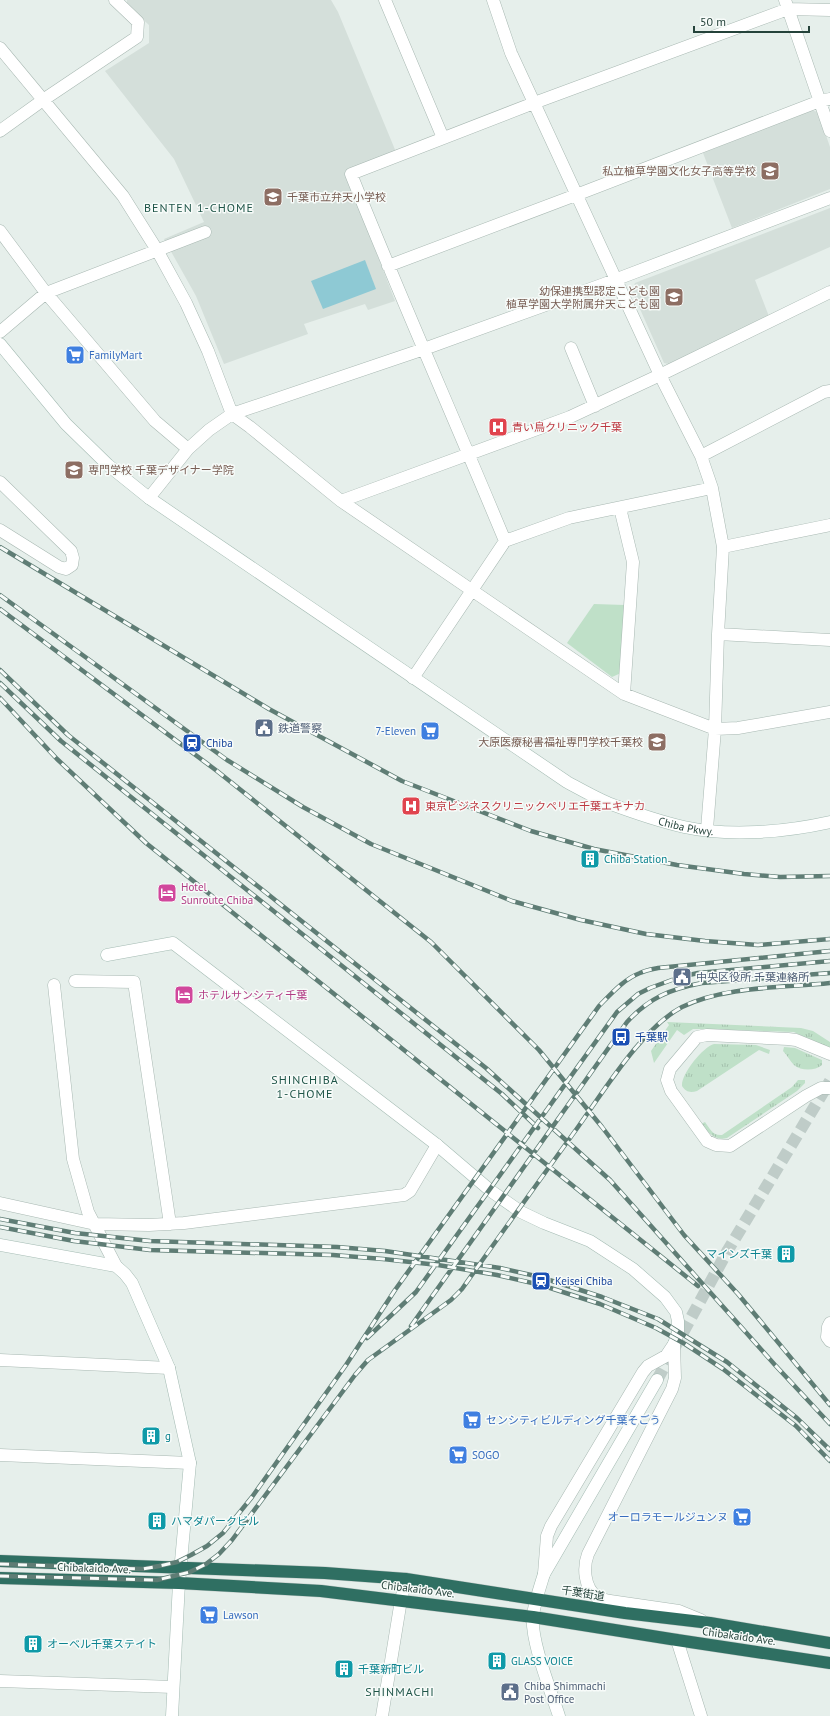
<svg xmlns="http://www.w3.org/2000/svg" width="830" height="1716" font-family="'PT Sans','Noto Sans JP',sans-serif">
<defs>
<pattern id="grass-tufts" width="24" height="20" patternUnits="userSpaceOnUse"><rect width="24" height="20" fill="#bfe0c8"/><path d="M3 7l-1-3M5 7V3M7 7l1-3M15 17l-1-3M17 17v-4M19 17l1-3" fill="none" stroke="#a4c1ad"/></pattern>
</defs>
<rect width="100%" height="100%" fill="#e6efeb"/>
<path fill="#d4dfda" d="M127,0H331L338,12L396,152L345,171L395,301L368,310L365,304L304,324L308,334L224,364L196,296L164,239L204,222L174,159L105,71L149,43V25L127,5Z
M810,110L818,112L830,147V189L732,228L703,153Z
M830,208V247L755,280L770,319L673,365L664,363L632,291L635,283Z"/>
<path fill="url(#grass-tufts)" d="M667,1022L801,1028L813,1031L830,1042V1050L794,1032L699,1029H693L684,1035L677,1030L654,1063L651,1051L669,1025Z
M714,1044L756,1045L770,1050L769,1054L759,1050L697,1091C690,1093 686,1092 682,1086C681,1074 703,1047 714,1044Z
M784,1047L795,1048L822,1060V1065C815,1071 801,1071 794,1065C790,1061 787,1055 783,1051Z
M798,1080H805V1083L797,1091L727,1138C715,1141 709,1133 701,1124L705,1122C710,1129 713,1136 722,1135L792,1087Z"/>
<path fill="#bfe0c8" d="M594,604L625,605L621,673L612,677L567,643Z"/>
<path fill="#8ec9d4" d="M365,260L376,289L323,309L311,281Z"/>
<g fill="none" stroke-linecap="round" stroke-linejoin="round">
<path stroke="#bfccc8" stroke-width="12" stroke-dasharray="12 6" stroke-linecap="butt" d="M657,1380L728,1250L830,1081"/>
<defs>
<path id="street" d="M385,0L443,138
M493,0L511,53L660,375L701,456L712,488L723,547L718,634L715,729L707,829
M785,0L830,131
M0,48L123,196L157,250L186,303L208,351L232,414L250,427L341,501L624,694L715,729L738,728L830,712
M0,131L43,100L137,37L138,22L115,0
M0,231L46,293L155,421L188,449
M388,266L576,195L820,101L830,99
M0,332L46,293L205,232
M571,348L595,406
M701,456L824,392L830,391
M0,482L71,551L73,558L72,565L66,569L59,567L0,530
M149,498L188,449L209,430L232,414L424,349L604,284L830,198
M341,501L570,417L660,375L830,292
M620,508L633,562L624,694
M505,541C454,418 400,297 351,174L534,103L788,9L830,10
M723,547L830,525
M718,634L830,640
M413,678L505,541L569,518L712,488
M75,981L134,982L170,1224
M54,985L73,1159L88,1212L116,1266
M830,1054L796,1040L788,1039L707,1035L697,1037L670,1069L667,1080L671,1091L707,1141L716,1145L730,1146L806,1096L821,1088H830
M0,1203L95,1224L149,1225L184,1223L404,1195L410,1191L437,1145
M830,1323L828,1327L827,1337L830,1341
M674,1344L675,1378L672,1389L588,1554C583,1567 584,1588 597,1597C601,1599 606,1600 610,1601L679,1611L701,1620
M0,1360L169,1368
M0,1455L190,1463
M544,1574L547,1536L551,1526L643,1372L648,1366L666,1356L674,1344
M677,1640L701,1716
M0,1681L173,1687
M382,1716L401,1600L406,1579"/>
<g id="secondary">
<path id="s1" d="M0,344L66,424L108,465L149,498L567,782C580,789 594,797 608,803C632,812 658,821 684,827C730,837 785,832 830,822"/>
<path d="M107,955L173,943L437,1145L491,1191L521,1212L544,1223L590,1241L633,1269L665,1297L676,1312L678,1321V1333L674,1344"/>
<path d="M0,1245L116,1266L125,1274L132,1283L169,1368L190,1463L179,1583L172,1716"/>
<path d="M559,1716C551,1691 530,1640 533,1615C535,1601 540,1587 544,1574L657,1380"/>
</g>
<path id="highway" d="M0,1561L325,1573L406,1579L625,1613L710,1623L830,1643
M0,1578L179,1583L321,1591L533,1617L677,1640L830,1663"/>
</defs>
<use href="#street" stroke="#a8b8b2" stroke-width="13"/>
<use href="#secondary" stroke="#a4bbb3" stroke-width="13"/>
<use href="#highway" stroke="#c2cac8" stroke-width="13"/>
<use href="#street" stroke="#fff" stroke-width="12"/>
<use href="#secondary" stroke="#fff" stroke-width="12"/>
<use href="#highway" stroke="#2f6f62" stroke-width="12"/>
<defs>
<path id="rail" d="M0,547L269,709L402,781L531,831L594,849L677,865L744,874L780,877L830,876
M0,595L227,760L303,807L371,844L512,901L581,920L646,934L705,941L758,945L830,939
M0,609L217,771L431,942L539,1050L602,1127L684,1235L738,1294L830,1405
M0,670L68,735L486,1068L610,1180L775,1365L830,1424
M0,683L61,741L502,1094L538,1128
M0,698L57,759L146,843L698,1286
M0,1219L75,1233L150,1241L337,1247L385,1251L500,1268L540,1277L602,1297L658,1319L727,1362L797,1418L830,1450
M0,1227L74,1241L150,1250L333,1255L383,1259L438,1265L497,1275L541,1285L600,1304L656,1328L685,1344L723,1369L796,1426L830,1461
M411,1326L627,1022C649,998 670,989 702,983L830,973
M367,1338L416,1292L617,1012L638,994L650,988L680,977L698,973L830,961
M0,1564L143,1569L159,1566L177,1562L191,1555L207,1546L223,1533L252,1497L346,1365L395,1290L599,1006C611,994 624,979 640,973C646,970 653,969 658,968L830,951
M0,1576L157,1580L190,1572L206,1564L219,1554L232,1540L355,1375L368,1360L451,1300L462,1289C500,1235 539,1181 578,1127C604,1091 642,1028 682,1007C724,986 783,988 830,983"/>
</defs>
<use href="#rail" stroke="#5f7d75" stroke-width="4.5"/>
<use href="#rail" stroke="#f7fbf9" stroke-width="3" stroke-dasharray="9" stroke-linecap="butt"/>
</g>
<defs>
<symbol id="school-square" viewBox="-11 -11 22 22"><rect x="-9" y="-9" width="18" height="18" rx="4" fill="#8d6e63" stroke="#f7fbf9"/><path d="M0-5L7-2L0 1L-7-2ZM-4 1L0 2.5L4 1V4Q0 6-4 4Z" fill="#fff"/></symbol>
<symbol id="supermarket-square" viewBox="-11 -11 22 22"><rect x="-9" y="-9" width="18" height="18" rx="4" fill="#3f7fe0" stroke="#f7fbf9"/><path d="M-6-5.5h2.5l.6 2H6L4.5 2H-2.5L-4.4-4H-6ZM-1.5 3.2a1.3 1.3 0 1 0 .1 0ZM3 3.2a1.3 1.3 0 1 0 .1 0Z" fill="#fff"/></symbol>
<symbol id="hospital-square" viewBox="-11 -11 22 22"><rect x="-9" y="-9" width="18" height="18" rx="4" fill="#e0444e" stroke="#f7fbf9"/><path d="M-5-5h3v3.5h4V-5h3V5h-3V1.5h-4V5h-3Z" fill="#fff"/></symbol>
<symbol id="university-square" viewBox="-11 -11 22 22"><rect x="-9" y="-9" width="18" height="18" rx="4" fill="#8d6e63" stroke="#f7fbf9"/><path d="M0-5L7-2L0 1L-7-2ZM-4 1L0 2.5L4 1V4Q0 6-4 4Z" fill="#fff"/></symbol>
<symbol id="civic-square" viewBox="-11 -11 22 22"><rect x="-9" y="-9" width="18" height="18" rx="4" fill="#5c6f8a" stroke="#f7fbf9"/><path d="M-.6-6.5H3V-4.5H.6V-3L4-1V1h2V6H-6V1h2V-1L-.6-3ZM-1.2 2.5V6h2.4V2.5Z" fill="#fff"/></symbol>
<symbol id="station-square" viewBox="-11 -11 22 22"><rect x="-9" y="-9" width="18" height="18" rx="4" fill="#1a4fb4" stroke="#f7fbf9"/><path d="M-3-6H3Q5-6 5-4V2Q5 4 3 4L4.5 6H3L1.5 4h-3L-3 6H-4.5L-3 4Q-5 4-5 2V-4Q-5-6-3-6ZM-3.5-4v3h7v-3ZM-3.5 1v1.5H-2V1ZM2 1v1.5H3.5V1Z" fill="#fff"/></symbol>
<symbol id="building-square" viewBox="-11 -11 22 22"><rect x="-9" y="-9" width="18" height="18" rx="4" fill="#0f9aa8" stroke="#f7fbf9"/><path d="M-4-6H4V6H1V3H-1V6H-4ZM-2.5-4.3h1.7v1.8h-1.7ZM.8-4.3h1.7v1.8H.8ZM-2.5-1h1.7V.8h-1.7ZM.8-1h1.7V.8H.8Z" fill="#fff"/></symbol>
<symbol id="hotel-square" viewBox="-11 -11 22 22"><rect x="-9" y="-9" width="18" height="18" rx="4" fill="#d1479c" stroke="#f7fbf9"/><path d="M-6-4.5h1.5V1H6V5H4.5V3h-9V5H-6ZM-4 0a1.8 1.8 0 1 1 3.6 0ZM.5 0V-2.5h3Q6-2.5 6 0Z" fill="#fff"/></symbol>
<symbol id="bus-square" viewBox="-11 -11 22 22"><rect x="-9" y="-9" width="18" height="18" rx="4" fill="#1a4fb4" stroke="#f7fbf9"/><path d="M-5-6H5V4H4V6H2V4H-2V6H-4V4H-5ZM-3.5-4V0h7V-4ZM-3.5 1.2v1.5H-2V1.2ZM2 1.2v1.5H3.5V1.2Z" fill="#fff"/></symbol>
</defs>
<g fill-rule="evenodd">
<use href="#school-square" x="759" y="160" width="22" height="22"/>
<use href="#school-square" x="262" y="186" width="22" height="22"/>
<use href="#school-square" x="663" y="286" width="22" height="22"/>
<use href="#supermarket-square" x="64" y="344" width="22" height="22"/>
<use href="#hospital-square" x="487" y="416" width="22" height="22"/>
<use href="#university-square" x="63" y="459" width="22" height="22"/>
<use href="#civic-square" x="253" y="717" width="22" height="22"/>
<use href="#supermarket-square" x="419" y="720" width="22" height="22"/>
<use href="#university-square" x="646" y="731" width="22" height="22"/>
<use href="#station-square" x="181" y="732" width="22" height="22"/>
<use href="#hospital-square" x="400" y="795" width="22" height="22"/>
<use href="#building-square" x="579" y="848" width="22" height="22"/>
<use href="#hotel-square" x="156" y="882" width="22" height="22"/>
<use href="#civic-square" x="671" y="966" width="22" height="22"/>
<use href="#hotel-square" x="173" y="984" width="22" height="22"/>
<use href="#bus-square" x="610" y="1026" width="22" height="22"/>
<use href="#building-square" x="775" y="1243" width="22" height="22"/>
<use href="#station-square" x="530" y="1270" width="22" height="22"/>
<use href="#supermarket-square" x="461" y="1409" width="22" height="22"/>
<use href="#building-square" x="140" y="1425" width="22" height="22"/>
<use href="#supermarket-square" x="447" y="1444" width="22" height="22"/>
<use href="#supermarket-square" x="731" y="1506" width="22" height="22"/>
<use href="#building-square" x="146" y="1510" width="22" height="22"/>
<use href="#supermarket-square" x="198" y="1604" width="22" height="22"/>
<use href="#building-square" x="22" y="1633" width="22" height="22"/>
<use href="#building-square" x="486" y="1650" width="22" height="22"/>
<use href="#building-square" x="333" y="1658" width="22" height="22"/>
<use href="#civic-square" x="499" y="1681" width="22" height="22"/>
</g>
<g text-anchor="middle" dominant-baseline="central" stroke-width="3" stroke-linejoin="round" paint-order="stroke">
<g font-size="11" fill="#785e54" stroke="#f7fbf9" text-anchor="end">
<text x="756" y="171">私立植草学園文化女子高等学校</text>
<text x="287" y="197" text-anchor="start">千葉市立弁天小学校</text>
<text x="660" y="291">幼保連携型認定こども園<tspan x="660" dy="13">植草学園大学附属弁天こども園</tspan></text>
<text x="88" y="470" text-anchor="start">専門学校 千葉デザイナー学院</text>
<text x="643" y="742">大原医療秘書福祉専門学校千葉校</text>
</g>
<g font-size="11" fill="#366cbe" stroke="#f7fbf9" text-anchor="start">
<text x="89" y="355">FamilyMart</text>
<text x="416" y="731" text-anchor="end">7-Eleven</text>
<text x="486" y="1420">センシティビルディング千葉そごう</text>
<text x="472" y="1455">SOGO</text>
<text x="728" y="1517" text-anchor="end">オーロラモールジュンヌ</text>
<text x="223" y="1615">Lawson</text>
</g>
<g font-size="11" fill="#be3a42" stroke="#f7fbf9" text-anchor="start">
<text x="512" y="427">青い鳥クリニック千葉</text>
<text x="425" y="806">東京ビジネスクリニックペリエ千葉エキナカ</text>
</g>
<g font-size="11" fill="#4e5e75" stroke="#f7fbf9" text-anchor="start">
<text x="278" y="728">鉄道警察</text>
<text x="696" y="977">中央区役所 千葉連絡所</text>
<text x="524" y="1686">Chiba Shimmachi<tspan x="524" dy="13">Post Office</tspan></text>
</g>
<g font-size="11" fill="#164399" stroke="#f7fbf9" text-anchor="start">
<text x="206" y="743">Chiba</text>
<text x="635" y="1037">千葉駅</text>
<text x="555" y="1281">Keisei Chiba</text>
</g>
<g font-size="11" fill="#24423a" stroke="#f7fbf9">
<text stroke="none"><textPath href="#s1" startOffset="848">Chiba Pkwy.</textPath></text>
<text transform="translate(94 1568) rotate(2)">Chibakaido Ave.</text>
<text transform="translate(418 1589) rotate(7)">Chibakaido Ave.</text>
<text transform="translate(583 1593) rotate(9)">千葉街道</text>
<text transform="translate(739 1636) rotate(8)">Chibakaido Ave.</text>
</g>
<g font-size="11" fill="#0d838f" stroke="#f7fbf9" text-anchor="start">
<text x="604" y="859">Chiba Station</text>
<text x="772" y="1254" text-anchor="end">マインズ千葉</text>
<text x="165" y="1436">g</text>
<text x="171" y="1521">ハマダパークビル</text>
<text x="47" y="1644">オーベル千葉ステイト</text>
<text x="511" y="1661">GLASS VOICE</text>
<text x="358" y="1669">千葉新町ビル</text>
</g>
<g font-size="11" fill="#b23c85" stroke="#f7fbf9" text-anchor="start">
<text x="181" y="887">Hotel<tspan x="181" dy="13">Sunroute Chiba</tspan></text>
<text x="198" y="995">ホテルサンシティ千葉</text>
</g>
<g font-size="12" letter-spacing="1" fill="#1f5548" stroke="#f7fbf9">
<text x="199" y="207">BENTEN 1-CHOME</text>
<text x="305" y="1079">SHINCHIBA<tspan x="305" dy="14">1-CHOME</tspan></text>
<text x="400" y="1691">SHINMACHI</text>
</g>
</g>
<path d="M694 26v6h115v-6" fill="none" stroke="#24423a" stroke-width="2"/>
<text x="700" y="26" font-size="12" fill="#24423a" stroke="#f7fbf9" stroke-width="3" paint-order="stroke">50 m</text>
</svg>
